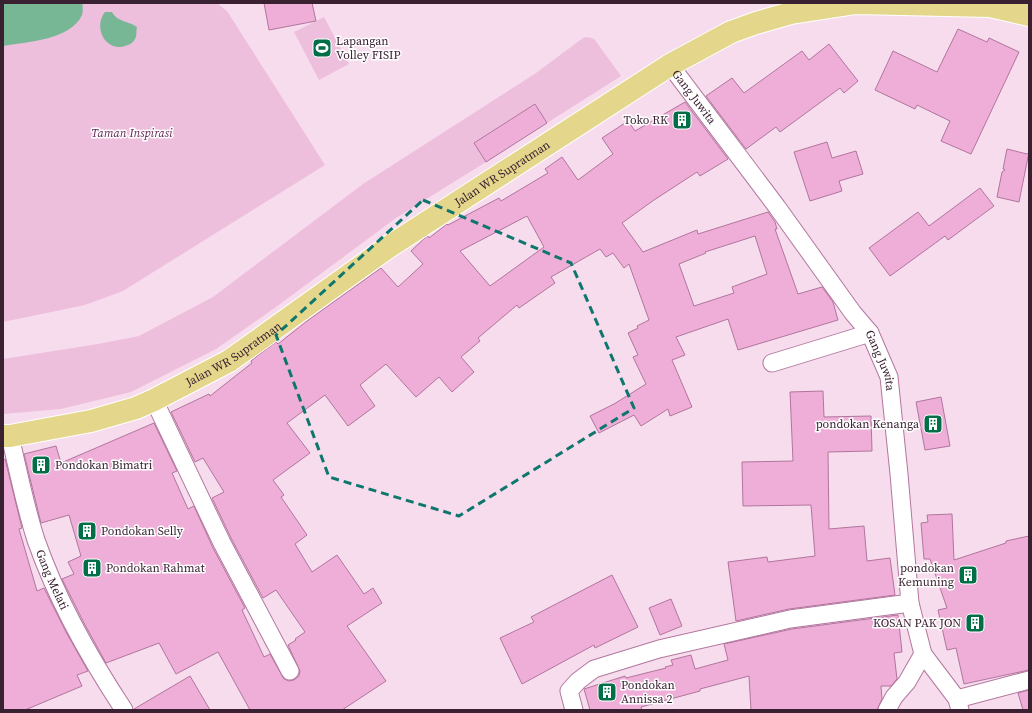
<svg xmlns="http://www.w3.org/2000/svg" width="1032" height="713" font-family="'Source Serif 4',serif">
<rect width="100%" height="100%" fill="#f7dced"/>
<path fill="#eebfdd" d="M3,3H217L227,11L325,165L123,291L85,305L3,322Z
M324,17L349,64L319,80L294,32Z
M586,37L592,38L595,40L621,76L547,123L535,104L474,143L486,162L396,218L276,307L216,349L131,392L61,409L3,414V359L98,344L139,336L213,297L363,184L536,73L583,38Z"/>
<path fill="#78b795" d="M3,3H82C83,6 83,12 82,15C71,40 26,42 3,46Z
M105,12H112C117,22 129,21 137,27C136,31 137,36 135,39C133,43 129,45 125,46C105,52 93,27 105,12Z"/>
<path fill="#efaed8" stroke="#b1759d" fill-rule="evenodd" d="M264,3H312L316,21L269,30Z
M958,29L987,42L989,38L1019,52L971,154L941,141L950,121L917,105L915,109L875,90L893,51L937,72Z
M829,44L858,81L844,93L840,88L780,132L776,127L746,149L706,96L732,78L744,93L802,51L809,60Z
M685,102L728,159L700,176L697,172L654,200L622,223L643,252L697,230L698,234L768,212L775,222L777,229H775L798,294L822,287L833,302L838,320L738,350L728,319L676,337L685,355L672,360L692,407L670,416L668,409L641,426L634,415L599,433L590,416L614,404L646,384L633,357L638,355L628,333L638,328L637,326L649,320L629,264L624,268L613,253L606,257L600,249L551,277L555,283L519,308L517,305L478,338L480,341L461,357L474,372L452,392L439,377L416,397L386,364L360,385L375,406L348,426L325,395L287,423L310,453L273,480L284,495L281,497L307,535L295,544L312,572L337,555L364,594L373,588L382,603L347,626L386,681L342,710H250L218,652L176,674L159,643L106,663L84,623L62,579L74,574L68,562L81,556L69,515L41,523L24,454L56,446L61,463L154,423L177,471L172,473L188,509L194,506L213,548L245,608L242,610L264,657L270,654L284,679L289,681L294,680L299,676L300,671L288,645L296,640L295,639L305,632L276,590L263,598L231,538L212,498L224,492L203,458L195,462L171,412L209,394L210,396L252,363L251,361L257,356L276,342L278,344L307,321L381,268L398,287L423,264L411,251L426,237L428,236L429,238L447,224L448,225L499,198L501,201L548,173L545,169L562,157L578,180L613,154L602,138L628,121L635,131ZM527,216L544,247L490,286L460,251ZM755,236L767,274L732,287L734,293L694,306L679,264L706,253L705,252Z
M535,104L547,123L486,162L474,143Z
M827,142L832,158L856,151L863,174L839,181L842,191L810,201L794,152Z
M1007,149L1027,154L1029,152L1019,202L997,197L1002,172L1005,170L1003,169Z
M980,188L994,206L948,240L945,236L890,276L869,248L918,212L929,226Z
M823,391L824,417L871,416L872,451L828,452L829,529L864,526L867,561L890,558L895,595L789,609L736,621L728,562L767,557L768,562L815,556L811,505L743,506L742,462L793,461L790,392Z
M941,397L950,446L925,450L916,402Z
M5,459L22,528L19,529L37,591L44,588L66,632L88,671L77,675L82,686L25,710H3V460Z
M952,514L954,560L1006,543V541L1029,536V670L964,684L956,648L947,650L938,610L947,608L930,559H924L921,523L928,522L927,515Z
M612,575L638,627L595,648L594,645L522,684L500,638L534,622L531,617Z
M671,599L682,626L660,635L649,608Z
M898,615L902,652L894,653L897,679L891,686H881L882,699L877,710H751L749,676L700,689V691L641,707L642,710H590L584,689L625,676L626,678L666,668L665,667L673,665L671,660L691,655L695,669L728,660L724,644L792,629Z
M190,676L210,710H134V709Z
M1029,690V710H1023L1018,693Z"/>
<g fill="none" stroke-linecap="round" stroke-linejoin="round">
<defs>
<g id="street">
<path id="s1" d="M670,65L777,207L853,313L870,333L889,377L899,474L910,603L923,654L907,682L894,697L887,710"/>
<path d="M772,363L870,333"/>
<path d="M154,400L222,543L290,671"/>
<path id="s2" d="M10,436C18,470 25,506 36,540C57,600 89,657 124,710"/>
<path d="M923,654L957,699L960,710"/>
<path d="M957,699L1029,680"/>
<path d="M574,710L569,691L578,681L594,669L659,649L790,619L910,603"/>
</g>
<g id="highway">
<path id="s3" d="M3,436H10L91,421L136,408L154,400L229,361L387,248L670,65L731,32L756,23L791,13L856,3L990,6L1029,15"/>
</g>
</defs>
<use href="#street" stroke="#b3779f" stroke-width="19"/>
<use href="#highway" stroke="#fff" stroke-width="24"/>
<use href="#street" stroke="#fff" stroke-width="17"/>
<use href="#highway" stroke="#e4d78b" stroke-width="22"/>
</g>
<path fill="none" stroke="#0f766e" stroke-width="3" stroke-dasharray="8 5" stroke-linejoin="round" d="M423,200L571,263L634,408L459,516L329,477L276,335Z"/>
<defs>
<symbol id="stadium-square" viewBox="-11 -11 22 22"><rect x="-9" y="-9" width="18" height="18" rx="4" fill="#006e47" stroke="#fff"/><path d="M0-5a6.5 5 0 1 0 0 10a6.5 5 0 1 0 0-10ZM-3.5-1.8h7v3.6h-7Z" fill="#fff"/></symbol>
<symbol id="building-square" viewBox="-11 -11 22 22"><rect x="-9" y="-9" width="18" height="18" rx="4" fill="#006e47" stroke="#fff"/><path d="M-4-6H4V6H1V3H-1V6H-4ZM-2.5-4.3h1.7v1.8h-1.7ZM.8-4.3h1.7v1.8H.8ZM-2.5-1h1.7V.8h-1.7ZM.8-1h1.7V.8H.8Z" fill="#fff"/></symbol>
</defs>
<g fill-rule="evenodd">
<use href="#stadium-square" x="311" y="37" width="22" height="22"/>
<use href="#building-square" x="671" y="109" width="22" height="22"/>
<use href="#building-square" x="922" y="413" width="22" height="22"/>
<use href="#building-square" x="30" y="454" width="22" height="22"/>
<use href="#building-square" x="76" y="520" width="22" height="22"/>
<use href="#building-square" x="81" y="557" width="22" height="22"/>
<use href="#building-square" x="957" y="564" width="22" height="22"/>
<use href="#building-square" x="964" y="612" width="22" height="22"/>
<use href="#building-square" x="596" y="681" width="22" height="22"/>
</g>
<g text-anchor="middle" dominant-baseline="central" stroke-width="3" stroke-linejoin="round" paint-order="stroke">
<g font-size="12" fill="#3a2132" stroke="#fff" text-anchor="start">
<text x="336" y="41">Lapangan<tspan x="336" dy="14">Volley FISIP</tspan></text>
<text x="668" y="120" text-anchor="end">Toko RK</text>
<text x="919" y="424" text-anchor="end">pondokan Kenanga</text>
<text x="55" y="465">Pondokan Bimatri</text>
<text x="101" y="531">Pondokan Selly</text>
<text x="106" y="568">Pondokan Rahmat</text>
<text x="954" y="568" text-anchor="end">pondokan<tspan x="954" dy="14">Kemuning</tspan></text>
<text x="961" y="623" text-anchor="end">KOSAN PAK JON</text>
<text x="621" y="685">Pondokan<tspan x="621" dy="14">Annissa 2</tspan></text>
</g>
<g font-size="12" fill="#3a2132" stroke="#fff">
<text stroke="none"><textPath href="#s1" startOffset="40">Gang Juwita</textPath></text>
<text stroke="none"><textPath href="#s3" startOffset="572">Jalan WR Supratman</textPath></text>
<text stroke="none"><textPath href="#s3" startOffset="248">Jalan WR Supratman</textPath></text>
<text stroke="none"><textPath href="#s1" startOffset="364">Gang Juwita</textPath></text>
<text stroke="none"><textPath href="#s2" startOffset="150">Gang Melati</textPath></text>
</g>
<g font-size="12" font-style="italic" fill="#5f1e4e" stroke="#fff">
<text x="132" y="133">Taman Inspirasi</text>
</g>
</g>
<rect width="1032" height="713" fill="none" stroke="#3a2132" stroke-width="8"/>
</svg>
